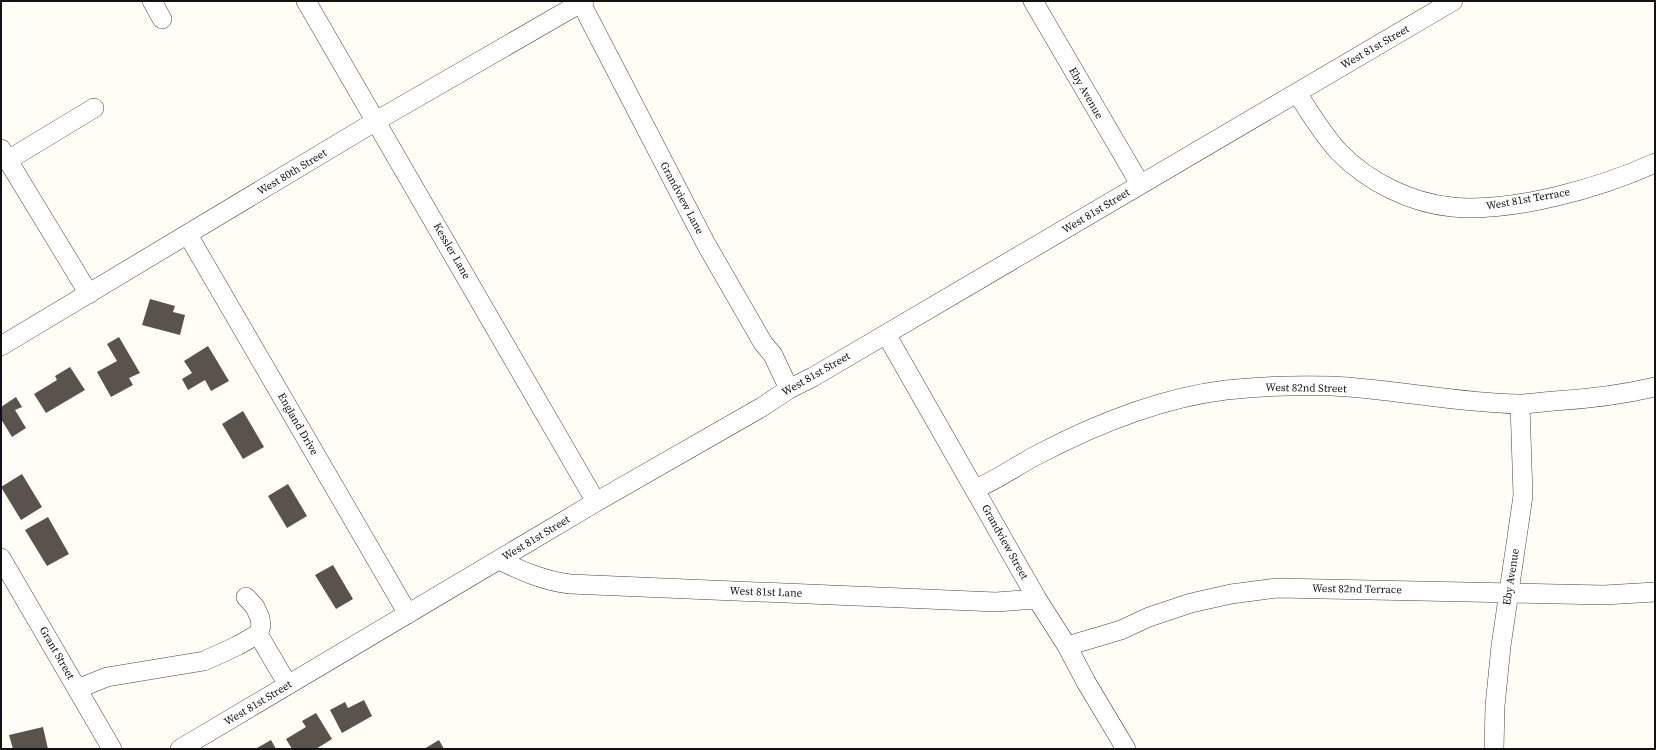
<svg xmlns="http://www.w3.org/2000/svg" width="1656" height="750" font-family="'Source Serif 4',serif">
<rect width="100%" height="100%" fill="#fffdf5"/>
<path fill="#5a524d" d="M150,299L175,306L173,312L185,315L180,335L142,325Z
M119,337L140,373L129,378L133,385L111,397L97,372L117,361L107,344Z
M208,346L229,381L211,391L205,380L188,390L182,379L192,373L184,361Z
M70,367L85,390L46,413L34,394L57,380L55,376Z
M16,397L22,407L15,410L26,428L12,437L1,419V407Z
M243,411L264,447L243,459L222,424Z
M22,474L42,507L21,520L1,487Z
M288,484L307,516L287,528L268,496Z
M48,517L69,554L47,566L25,530Z
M333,565L353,599L336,609L315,575Z
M364,700L372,716L342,733L330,710L345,702L348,708Z
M316,713L332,739L316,749H292L286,739L306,727L302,721Z
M43,727L48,749H13L9,735Z
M271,740L276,749H258L257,748Z
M439,740L444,749H424Z"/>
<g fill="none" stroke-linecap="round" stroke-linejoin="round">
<defs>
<path id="minor" d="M152,1L162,19
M306,1L596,502
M1033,1L1140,184
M581,3L706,244L763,343L773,355L789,389
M1297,93C1310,113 1323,135 1339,152C1368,182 1411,203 1452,207C1512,213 1600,188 1655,163
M1,149L89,294
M8,160L94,108
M188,235L408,614
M886,334L1037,599L1067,646L1086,682L1126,749
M1,346L376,121L584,1
M975,489C997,480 1016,466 1037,455C1096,424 1160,398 1226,390C1261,386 1297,385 1332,386C1394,389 1456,403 1519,404C1530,404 1542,402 1554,401C1588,399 1621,395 1655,387
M1,558L112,749
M499,560C522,571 544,581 570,584L996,602L1037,599
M258,634L288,685
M1067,646L1121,630L1149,617L1191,603L1231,594L1277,588L1604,595L1655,592
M77,689L107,677L204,661L237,646L258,634L261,626L260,618L255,607L246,597
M180,749L596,502L762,407L789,389L813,377L1453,1
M1494,749L1495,706L1501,646L1523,496L1520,404"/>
</defs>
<use href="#minor" stroke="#444" stroke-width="20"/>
<use href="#minor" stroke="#fff" stroke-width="19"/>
</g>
<g text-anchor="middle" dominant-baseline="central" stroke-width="4" stroke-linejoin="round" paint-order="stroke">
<g font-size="11" fill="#111" stroke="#fff">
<text transform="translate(1375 47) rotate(-30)">West 81st Street</text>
<text transform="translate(1086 93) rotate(60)">Eby Avenue</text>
<text transform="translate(292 172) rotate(-31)">West 80th Street</text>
<text transform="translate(682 198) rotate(62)">Grandview Lane</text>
<text transform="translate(1528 199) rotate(-10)">West 81st Terrace</text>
<text transform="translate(1096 211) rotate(-31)">West 81st Street</text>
<text transform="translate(452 251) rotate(60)">Kessler Lane</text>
<text transform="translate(816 374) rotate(-30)">West 81st Street</text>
<text transform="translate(1306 388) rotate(1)">West 82nd Street</text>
<text transform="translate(298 424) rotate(60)">England Drive</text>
<text transform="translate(536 538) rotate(-31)">West 81st Street</text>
<text transform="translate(1005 542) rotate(61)">Grandview Street</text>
<text transform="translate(1511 577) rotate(-81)">Eby Avenue</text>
<text transform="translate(1357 589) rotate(1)">West 82nd Terrace</text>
<text transform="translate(766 592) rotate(2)">West 81st Lane</text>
<text transform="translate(57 653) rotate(60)">Grant Street</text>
<text transform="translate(258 703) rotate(-31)">West 81st Street</text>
</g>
</g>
<rect width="1656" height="750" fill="none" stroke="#111111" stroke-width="4"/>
</svg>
